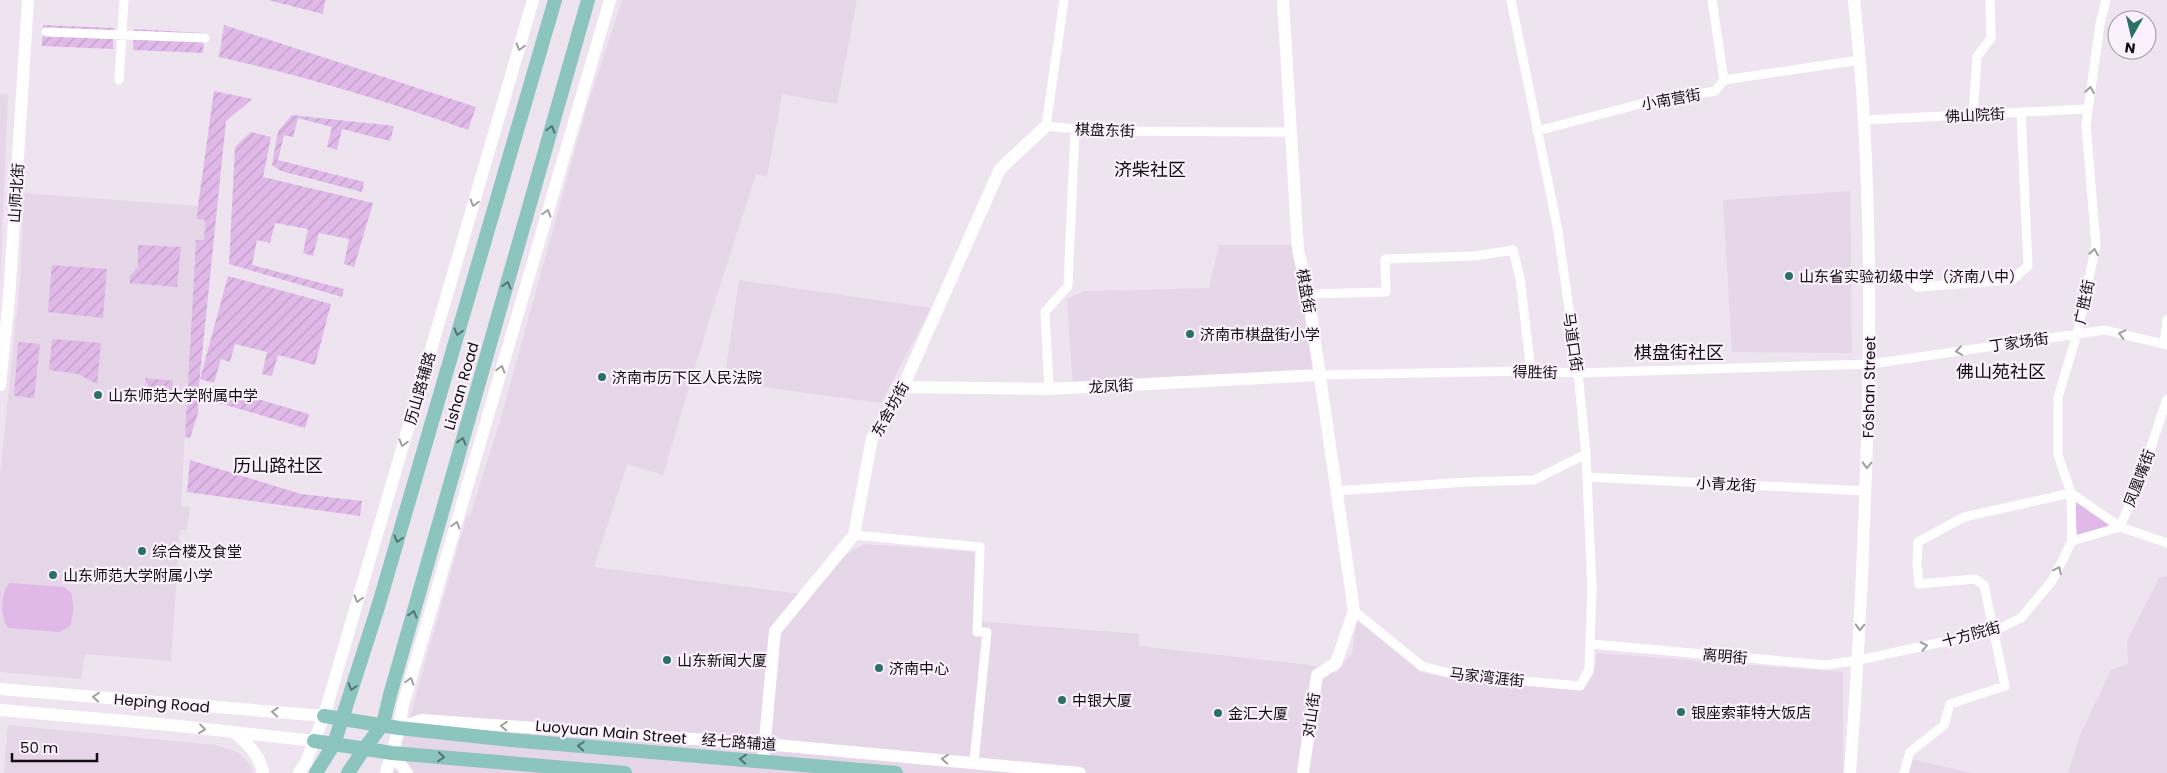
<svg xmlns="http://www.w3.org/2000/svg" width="2167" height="773" font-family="Poppins,'Noto Sans SC',sans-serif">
<defs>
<pattern id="garden-furrows" width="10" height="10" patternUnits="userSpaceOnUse" patternTransform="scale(1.25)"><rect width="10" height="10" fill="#e0b9e8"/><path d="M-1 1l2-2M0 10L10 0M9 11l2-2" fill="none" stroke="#bf9ec6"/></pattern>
</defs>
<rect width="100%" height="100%" fill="#eee4f0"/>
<path fill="#e5d6e8" d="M622,0H857L837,104L782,94L767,177L756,174L710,317L663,475L627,464L594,567L809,595L837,560L864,544L979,552L977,621L1139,634V646L1310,665L1336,673L1352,653L1357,620L1420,672L1458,680L1584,689L1594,674L1597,653L1843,672V773H394L467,515L470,516L500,421L586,110Z
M0,94H8L0,291Z
M1850,191L1852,353L1732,352L1723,200Z
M24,193L198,206L197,218L205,219L204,240H196L181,506L190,507L187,530H180L171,661L85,654L81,679L0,672V476L20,281Z
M1219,245H1293L1316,370L1073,388L1067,299L1084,291L1209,288Z
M739,280L931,308L881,403L724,382Z
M2167,576V773H2068L2080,735L2111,670L2128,664L2127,641L2159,578Z
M8,725L216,745L237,752L251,765L253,773H4Z
M1911,759L1972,773H1908Z"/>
<path fill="#e0b9e8" d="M2074,498L2113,527L2077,537Z
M9,583L64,587L71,593C74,605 74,614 70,626L59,632L8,628C0,614 0,597 9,583Z"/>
<path fill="url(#garden-furrows)" d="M268,0H325L323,14Z
M43,25L114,28L113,49L42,46Z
M224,25L476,107L468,130C387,101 304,76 219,57Z
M134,29L204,33L203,53L133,50Z
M214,91L252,99L226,121L199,384L198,413L190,438L185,437L196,240H204L205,220L197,219L198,206Z
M292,115L394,126L390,141L342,129L337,150L327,147L332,127L298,118L293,137L284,135L278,160L364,182L362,192L281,171L272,165L278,131Z
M251,132L271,137L263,177L373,203L354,267L344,264L349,239L319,233L313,256L303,253L308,229L275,223L270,243L257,240L252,265L344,289L342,297L229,264L235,147Z
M138,245L181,247L177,287L130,283V276L138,267Z
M52,265L107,269L103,318L48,312Z
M228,276L331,304L315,365L278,355L272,376L262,374L267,352L235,344L230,362L221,359L214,383L200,379Z
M52,339L101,343L97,384L78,374L49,370Z
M20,342L40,344L34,398L14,396L18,344Z
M145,378L173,381L171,395L150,393Z
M212,386L309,414L305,428L208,400Z
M190,460L301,494L362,501L360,516L187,492Z"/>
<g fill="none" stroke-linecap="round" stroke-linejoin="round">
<path stroke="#fff" stroke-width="9" d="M1064,0L1046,126L1094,131L1291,132
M1712,0L1724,80
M2106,0L2100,24L2086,125L2096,245L2077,334L2058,397V455L2071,493L2120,527L2167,543
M46,32L205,38
M119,80L124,0
M1973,115L1977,57L1991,38L1990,0
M1864,120L2087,109
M1537,131L1644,103L1715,91L1724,80L1860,60
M1869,280L1906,275L1917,287L2012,280L2028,266L2021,112
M1308,294L1386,292L1385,259L1475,256L1513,250L1520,278L1531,371
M2164,344L2167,320
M1318,375L1531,371L1578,373L1871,364L2105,330L2167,345
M1049,389L1045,312L1068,286L1075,130
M1587,477L1866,491
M1336,491L1467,482L1534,480L1586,454
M854,535L980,547L977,632H987L974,762
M2072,541L2120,527L2142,474L2167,399
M1354,611L1422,666L1456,675L1580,686L1589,670L1592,589L1586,454L1578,373L1558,231L1511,0
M1591,644L1826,665L1859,660L1994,631L2021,618L2052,581L2072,541L2071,493L1964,517L1918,542L1917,564L1919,584L1975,579L1984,585L2005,686L1950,704L1944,725L1910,752L1904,773"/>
<path stroke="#fff" stroke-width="12" d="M1283,0L1298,250L1308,294L1354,611L1336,663L1317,675L1303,773
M0,385L9,299L28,0
M903,387L1049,389L1318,375
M0,689L324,716
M0,710L170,725L314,741
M399,728L422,720L765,744L1080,773
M234,732C248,744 260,755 263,773
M392,753L407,773
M763,761L775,631L854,535L872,438L903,387L1000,169L1046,126
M299,773L306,762L324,716L533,0
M386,773L399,728L403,705L610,0
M1850,773C1857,681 1862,589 1865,497C1872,332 1872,165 1854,0"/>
<path stroke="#8bc5be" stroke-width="14" d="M324,716L399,728L511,740L896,773
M314,741L392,753L625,773
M316,773L334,744L378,607L555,0
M348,773L364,749L383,724L390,695L588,0"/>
</g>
<defs><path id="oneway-chevron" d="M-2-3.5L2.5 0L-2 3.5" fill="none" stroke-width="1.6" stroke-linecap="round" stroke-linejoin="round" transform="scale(1.25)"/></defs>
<g stroke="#a09fa0">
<use href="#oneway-chevron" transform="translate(520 47) rotate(106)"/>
<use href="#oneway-chevron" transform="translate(2090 90) rotate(-81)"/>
<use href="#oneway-chevron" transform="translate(474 203) rotate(106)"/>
<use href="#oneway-chevron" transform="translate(547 213) rotate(-74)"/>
<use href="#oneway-chevron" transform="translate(2094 252) rotate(-80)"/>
<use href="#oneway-chevron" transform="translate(2122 334) rotate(-166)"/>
<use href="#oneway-chevron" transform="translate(1959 351) rotate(172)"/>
<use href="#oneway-chevron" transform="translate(501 369) rotate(-74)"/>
<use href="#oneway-chevron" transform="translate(403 443) rotate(106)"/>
<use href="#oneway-chevron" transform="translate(1867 465) rotate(92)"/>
<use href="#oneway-chevron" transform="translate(456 525) rotate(-74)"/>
<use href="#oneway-chevron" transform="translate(2058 570) rotate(-64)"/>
<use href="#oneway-chevron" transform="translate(358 599) rotate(106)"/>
<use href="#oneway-chevron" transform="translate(1860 627) rotate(92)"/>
<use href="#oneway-chevron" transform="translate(1924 646) rotate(-12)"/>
<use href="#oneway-chevron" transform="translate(410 681) rotate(-74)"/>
<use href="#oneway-chevron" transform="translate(96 697) rotate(-175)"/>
<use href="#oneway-chevron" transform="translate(275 712) rotate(-176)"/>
<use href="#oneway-chevron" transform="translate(504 726) rotate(-176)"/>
<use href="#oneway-chevron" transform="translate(202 729) rotate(7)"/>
<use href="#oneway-chevron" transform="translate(945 759) rotate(-175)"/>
</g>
<g stroke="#557371">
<use href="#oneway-chevron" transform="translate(551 129) rotate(-74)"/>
<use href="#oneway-chevron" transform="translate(507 285) rotate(-74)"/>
<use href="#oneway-chevron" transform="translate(458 332) rotate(106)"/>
<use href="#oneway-chevron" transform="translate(462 441) rotate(-74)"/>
<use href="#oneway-chevron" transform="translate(398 539) rotate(106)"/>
<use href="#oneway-chevron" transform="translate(413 614) rotate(-74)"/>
<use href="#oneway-chevron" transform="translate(352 687) rotate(108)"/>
<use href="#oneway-chevron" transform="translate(581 746) rotate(-175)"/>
<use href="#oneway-chevron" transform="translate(441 757) rotate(5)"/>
<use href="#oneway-chevron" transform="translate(743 759) rotate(-175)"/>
</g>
<g fill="#2b7167" stroke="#fbf1fd" stroke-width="2">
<circle cx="1789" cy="276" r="5"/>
<circle cx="1190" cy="334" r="5"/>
<circle cx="602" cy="377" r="5"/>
<circle cx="98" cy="395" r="5"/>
<circle cx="142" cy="551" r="5"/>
<circle cx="53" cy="575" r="5"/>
<circle cx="667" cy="660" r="5"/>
<circle cx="879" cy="668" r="5"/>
<circle cx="1062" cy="700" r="5"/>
<circle cx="1681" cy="712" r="5"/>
<circle cx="1218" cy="713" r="5"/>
</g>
<g text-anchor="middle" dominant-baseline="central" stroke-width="4.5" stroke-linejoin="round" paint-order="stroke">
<g font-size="15" fill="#120e12" stroke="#fbf1fd">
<text transform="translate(1671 99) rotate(-10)">小南营街</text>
<text transform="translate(1975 115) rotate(-3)">佛山院街</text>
<text transform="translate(1105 130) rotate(2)">棋盘东街</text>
<text transform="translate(16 193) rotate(-86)">山师北街</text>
<text transform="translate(1306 291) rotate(80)">棋盘街</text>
<text transform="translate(2084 302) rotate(-78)">广胜街</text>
<text transform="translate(1573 342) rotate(82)">马道口街</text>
<text transform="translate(2019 342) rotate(-8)">丁家场街</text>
<text transform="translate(1535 372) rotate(1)">得胜街</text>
<text transform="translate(461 386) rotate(-74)">Lishan Road</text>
<text transform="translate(1111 386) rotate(-3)">龙凤街</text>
<text transform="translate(1869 387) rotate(-89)">Fóshan Street</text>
<text transform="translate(420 388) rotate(-74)">历山路辅路</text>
<text transform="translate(890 409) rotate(-61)">东舍坊街</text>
<text transform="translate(2139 478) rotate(-69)">凤凰嘴街</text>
<text transform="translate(1726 484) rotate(3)">小青龙街</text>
<text transform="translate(1971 634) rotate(-15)">十方院街</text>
<text transform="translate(1725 656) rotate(5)">离明街</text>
<text transform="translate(1487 677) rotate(6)">马家湾涯街</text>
<text transform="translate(162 703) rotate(5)">Heping Road</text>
<text transform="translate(1311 715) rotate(-82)">对山街</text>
<text transform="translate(611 732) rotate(5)">Luoyuan Main Street</text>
<text transform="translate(739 742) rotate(4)">经七路辅道</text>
</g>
<g font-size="15" fill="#120e12" stroke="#fbf1fd" text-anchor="start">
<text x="1799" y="276">山东省实验初级中学（济南八中）</text>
<text x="1200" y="334">济南市棋盘街小学</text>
<text x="612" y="377">济南市历下区人民法院</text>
<text x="108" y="395">山东师范大学附属中学</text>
<text x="152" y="551">综合楼及食堂</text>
<text x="63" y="575">山东师范大学附属小学</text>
<text x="677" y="660">山东新闻大厦</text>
<text x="889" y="668">济南中心</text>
<text x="1072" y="700">中银大厦</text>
<text x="1691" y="712">银座索菲特大饭店</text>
<text x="1228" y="713">金汇大厦</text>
</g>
<g font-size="18" fill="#120e12" stroke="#fbf1fd">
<text x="1150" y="169">济柴社区</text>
<text x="1679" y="352">棋盘街社区</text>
<text x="2001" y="371">佛山苑社区</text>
<text x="278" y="465">历山路社区</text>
</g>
</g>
<g transform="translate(2132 35) rotate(188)"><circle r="24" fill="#fbf1fd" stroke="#9e969f"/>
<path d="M0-4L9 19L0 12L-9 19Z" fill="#2b7167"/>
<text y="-8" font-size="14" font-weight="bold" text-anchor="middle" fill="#120e12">N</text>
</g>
<path d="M12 753v8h85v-8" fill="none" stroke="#120e12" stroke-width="2.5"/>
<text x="20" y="753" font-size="15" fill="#120e12" stroke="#fbf1fd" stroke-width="4" paint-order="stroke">50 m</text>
</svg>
